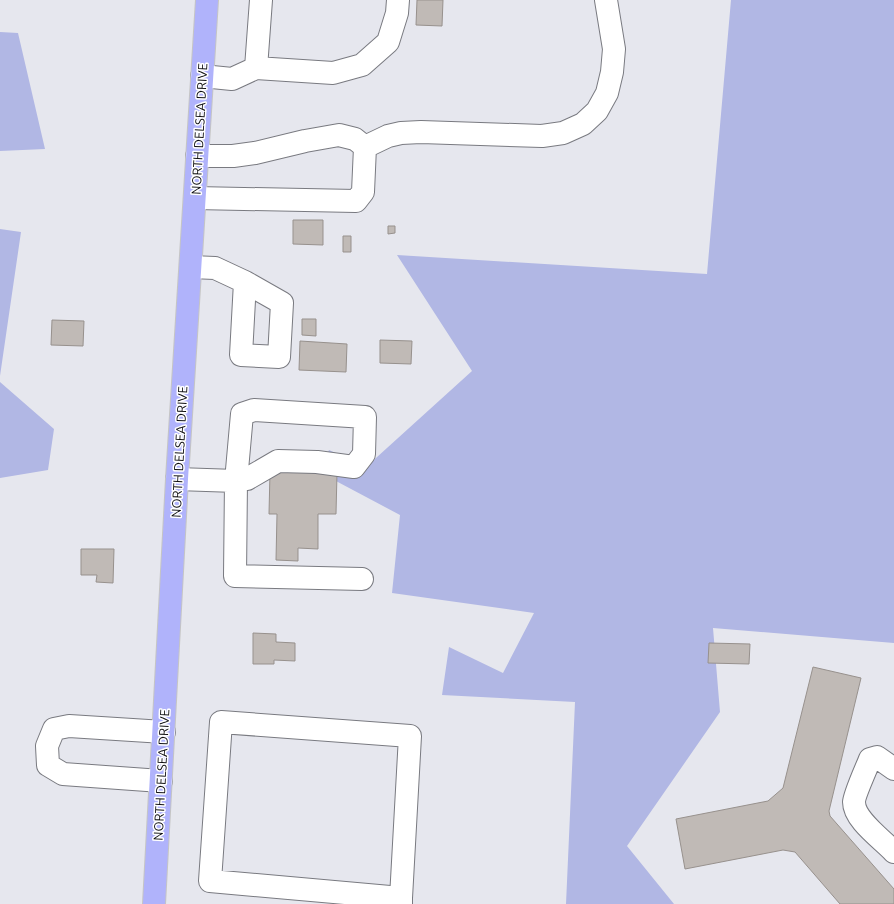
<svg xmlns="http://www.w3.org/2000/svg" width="894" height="904" font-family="Ubuntu,sans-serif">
<rect width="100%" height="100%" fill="#e6e7ee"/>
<path fill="#b1b7e4" d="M731,0H894V643L713,628L720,712L627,846L674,904H566L575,702L442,695L449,647L503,673L534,613L392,593L400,515L319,472L329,450L366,467L472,371L397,255L707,274Z
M0,32L18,33L45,149L0,151Z
M0,229L21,232L0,376Z
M0,382L54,429L48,470L0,478Z"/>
<path fill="#c0bab6" stroke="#97918d" d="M417,0H443L442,26L416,25Z
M293,220H323V245L293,244Z
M388,226H395V233L388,234Z
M343,236H351V252H343Z
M302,319H316V336L302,335Z
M52,320L84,321L83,346L51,345Z
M380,340L412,341L411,364L380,363Z
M300,341L347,344L346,372L299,370Z
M270,472L337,473L336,514H318V549L298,548V561L276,560L277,514H269Z
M81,549H114L113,583L96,582L97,575H81Z
M253,633L276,634V642L295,643V661L274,660V664H253Z
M709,643L750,644L749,664L708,663Z
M813,667L861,678L829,811L830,816L894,889V904H840L795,852L783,850L685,869L676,819L768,801L783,788Z"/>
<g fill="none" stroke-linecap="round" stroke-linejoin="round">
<defs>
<path id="minor" d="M256,68L261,0
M202,76L232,79L256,68L333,73L362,65L388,42L397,13L398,0
M365,147L388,136L401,133L421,132L542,136L563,133L583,124L597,111L607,93L612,72L614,49L606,0
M195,198L356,201L363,192L365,147L355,139L339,135L305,141L255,153L233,156H197
M191,267L215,268L245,282L282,303L279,357L241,355L245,282
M177,479L236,481L247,479L278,461L317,462L354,467L364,454L365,417L254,410L242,414L236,481L235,576L362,579
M894,769L877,757L870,759C867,767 854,795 854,802C854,820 882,839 894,852
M161,781L63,774L48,765L47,746L54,729L69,726L164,732
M401,904V898L410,736L221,722L210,881L401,898"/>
<path id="major" d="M154,904L177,479L207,0"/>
</defs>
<use href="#minor" stroke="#797a80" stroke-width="24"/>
<use href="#major" stroke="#c5c5c5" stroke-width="24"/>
<use href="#minor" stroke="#fff" stroke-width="22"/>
<use href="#major" stroke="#b0b3fb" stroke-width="22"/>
</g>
<g text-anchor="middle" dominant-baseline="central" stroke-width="3" stroke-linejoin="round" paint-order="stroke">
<g font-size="13" fill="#0c0c0f" stroke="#fff">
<text transform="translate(199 129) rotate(-87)">NORTH DELSEA DRIVE</text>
<text transform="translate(179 452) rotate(-87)">NORTH DELSEA DRIVE</text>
<text transform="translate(161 775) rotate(-87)">NORTH DELSEA DRIVE</text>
</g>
</g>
</svg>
